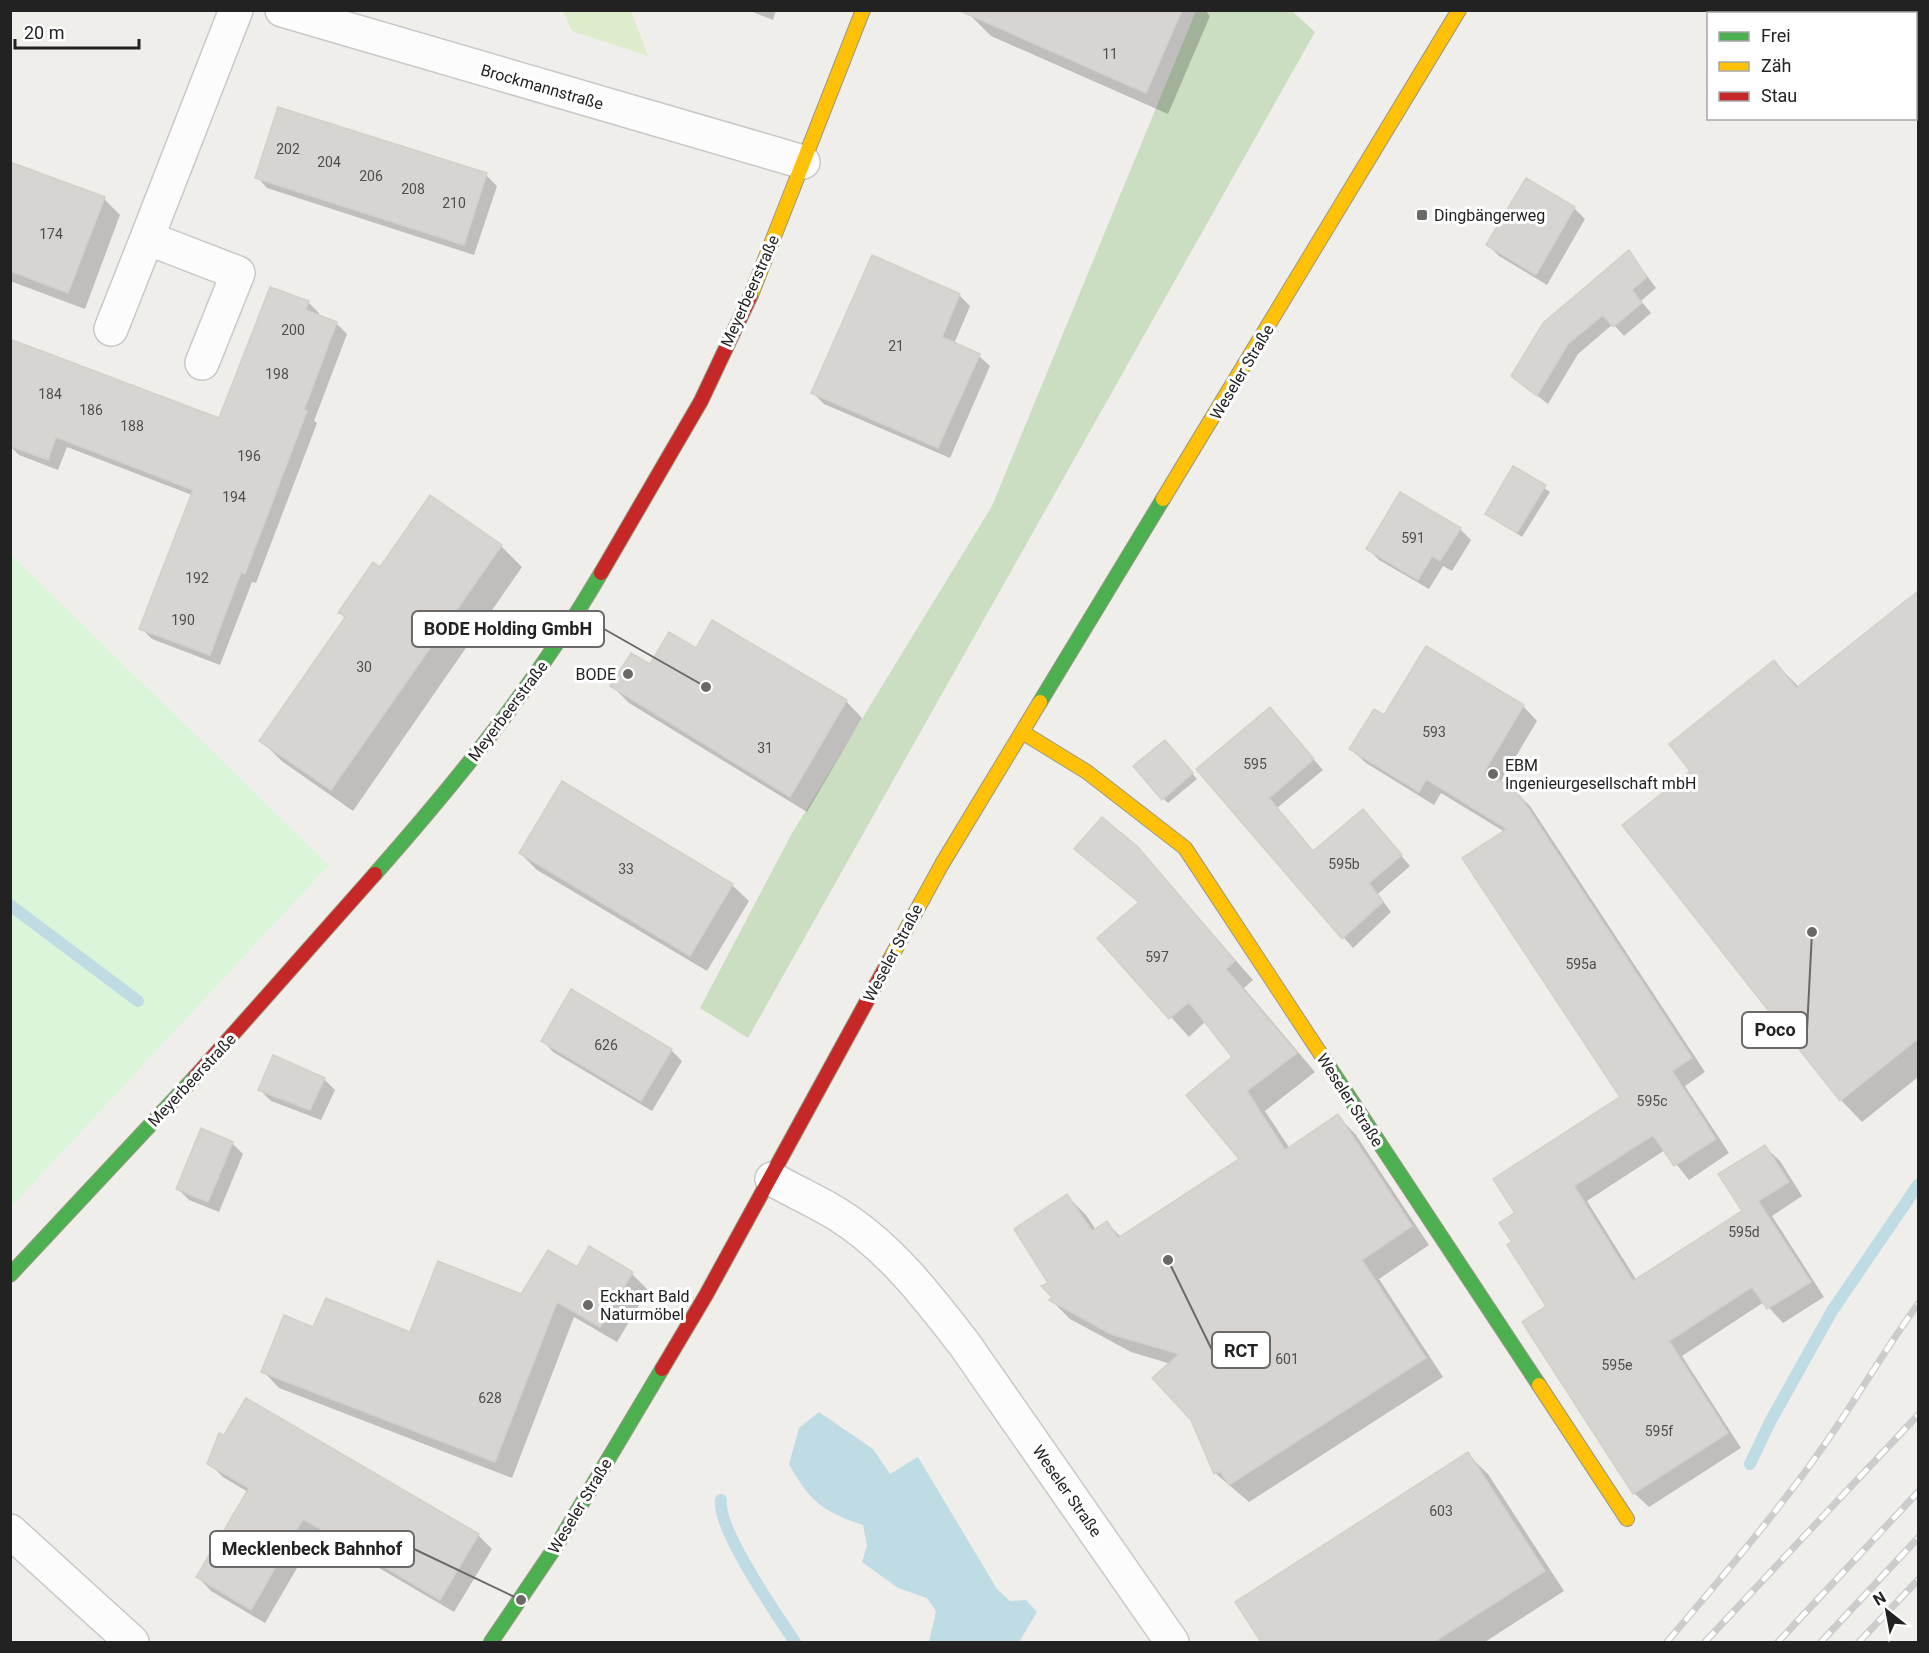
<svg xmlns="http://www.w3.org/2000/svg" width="1929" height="1653" font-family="Roboto,sans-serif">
<rect width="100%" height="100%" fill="#f0eeeb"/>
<path fill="#ddeccb" d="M563,11H631L648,56L572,31Z"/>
<path fill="#cbdec1" d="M1196,11H1292L1315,32L748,1038L700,1008L791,835L992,506Z"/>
<path fill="#daf5da" d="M11,555L329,865L11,1207Z"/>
<path fill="#bfdbe3" d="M819,1412L873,1449L890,1474L918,1457L997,1589L1010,1601L1026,1600L1037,1612L1019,1642H929L936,1611L927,1598L898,1588L862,1562L867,1546L863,1525C823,1512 809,1501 789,1464L799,1428Z"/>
<path fill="#0003" d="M748,10H776L773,20Z
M971,10H1205L1210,16L1168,114L991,36L969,14Z
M10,163L104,199L120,215L85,309L10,281Z
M486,175L497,186L474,255L267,188L257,177Z
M1574,208L1585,219L1547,285L1499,256L1488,245Z
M1629,252L1656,288L1641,301L1651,313L1624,336L1613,324L1578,354L1548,404L1512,376Z
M271,289L309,303L319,313L318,316L336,323L347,334L314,421L317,423L256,583L252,582L220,665L152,639L141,628L192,495L67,447L58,470L19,455L10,446V440L220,420Z
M959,295L970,306L954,344L979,356L990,366L950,458L824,404L813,393Z
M1514,468L1550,492L1522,537L1486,514Z
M1460,529L1471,540L1452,571L1443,566L1429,589L1379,560L1368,549Z
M501,546L522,567L353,811L283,762L261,741L346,619L340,613L381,569Z
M1918,593V1077L1862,1122L1841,1100L1624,825L1692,771L1774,662L1799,687Z
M696,650L846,701L862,718L807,812L629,703L612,686Z
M1523,706L1537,721L1500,783L1515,791L1530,806L1705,1072L1685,1086L1729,1153L1689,1180L1665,1150L1587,1201L1637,1281L1745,1212L1765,1147L1780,1161L1802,1196L1772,1216L1824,1297L1783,1323L1764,1302L1682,1356L1741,1448L1649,1507L1634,1493L1548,1307L1514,1242L1517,1213L1622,1097L1505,832L1441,793L1434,805L1366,763L1351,749L1385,717Z
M1270,709L1323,770L1277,808L1314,852L1372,821L1410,866L1378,894L1391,912L1353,948L1198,769Z
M1170,747L1197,779L1168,803L1163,798Z
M1137,848L1253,980L1244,988L1315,1072L1265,1111L1290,1149L1338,1116L1356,1135L1429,1245L1379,1279L1443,1377L1249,1502L1215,1473L1171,1364L1131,1352L1070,1319L1051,1300L1054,1297L1051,1283L1067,1196L1086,1215L1096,1230L1107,1223L1121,1237L1241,1160L1234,1057L1206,1021L1189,1037L1100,938L1139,903L1076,849Z
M520,853L732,885L749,901L707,971L537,870Z
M543,1041L671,1050L682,1061L652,1111L553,1052Z
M324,1079L335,1090L321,1120L271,1101L260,1090Z
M232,1143L243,1154L219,1212L189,1200L178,1189Z
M578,1269L632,1274L648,1290L617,1342L574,1317L512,1478L279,1388L263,1371L314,1329L411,1334L522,1296Z
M1467,1454L1488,1474L1564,1591L1485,1642H1263L1237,1603Z
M209,1463L478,1535L492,1549L454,1612L318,1532L265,1623L211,1591L198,1577L248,1492L223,1477Z"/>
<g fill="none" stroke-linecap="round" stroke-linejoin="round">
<path stroke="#bfdbe3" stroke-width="12" d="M10,905L138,1001
M1750,1464L1770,1422L1832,1311L1918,1185
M721,1500C717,1529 777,1615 795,1642"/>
</g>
<path fill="#d7d4d2" stroke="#d3d0cc" stroke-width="1.5" d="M958,10H1182L1146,93Z
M278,107L487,173L464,245L255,178Z
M10,162L105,197L68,293L10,271Z
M1526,178L1575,207L1536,275L1486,245Z
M1629,250L1647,277L1632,290L1642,303L1613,327L1603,315L1568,344L1537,396L1511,376L1543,323Z
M872,255L960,294L942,337L980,354L938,448L811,393Z
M270,287L309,301L306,310L337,322L304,410L307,411L245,574L241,572L210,655L139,629L193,490L56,437L48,460L10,446V339L219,418Z
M1513,466L1546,485L1517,533L1485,514Z
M1400,492L1461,528L1440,561L1432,556L1418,580L1366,549Z
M430,495L502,545L331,790L259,741L346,616L338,613L373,562L380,567Z
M1918,591V1039L1840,1101L1622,825L1690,771L1669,744L1774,660L1796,688Z
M712,620L847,700L790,797L610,686L631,653L650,664L669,632L696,648Z
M1426,646L1524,705L1484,772L1516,790L1692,1058L1672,1071L1716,1139L1674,1166L1653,1135L1574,1186L1633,1281L1742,1211L1718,1174L1765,1145L1789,1182L1758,1201L1811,1282L1767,1309L1752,1287L1669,1341L1728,1433L1633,1494L1522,1322L1546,1306L1507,1245L1512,1242L1499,1223L1515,1213L1493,1179L1620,1097L1462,858L1507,829L1426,779L1419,792L1349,749L1374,709L1384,715Z
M1270,707L1314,759L1269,798L1313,851L1363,809L1402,855L1369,883L1383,902L1342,939L1196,769Z
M1165,740L1193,773L1162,800L1133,766Z
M562,781L733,884L690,956L519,853Z
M1102,817L1138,847L1235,961L1226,969L1297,1053L1247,1091L1285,1150L1338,1114L1412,1226L1362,1260L1426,1358L1229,1485L1220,1471L1214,1474L1191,1420L1152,1378L1179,1354L1111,1334L1049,1300L1052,1297L1041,1286L1048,1283L1014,1229L1067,1194L1092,1231L1107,1221L1118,1238L1239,1159L1186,1095L1232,1057L1189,1002L1169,1019L1097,938L1139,902L1074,849Z
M571,989L672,1049L641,1101L541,1041Z
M273,1055L325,1078L310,1110L258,1090Z
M201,1128L233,1142L208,1202L176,1189Z
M589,1246L633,1272L600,1327L557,1302L495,1462L261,1372L284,1315L313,1327L326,1298L410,1332L438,1261L521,1294L548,1250L577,1267Z
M246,1398L479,1534L440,1600L303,1519L251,1610L196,1577L249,1488L207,1464L219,1433L224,1435Z
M1468,1452L1545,1571L1434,1642H1261L1235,1602Z"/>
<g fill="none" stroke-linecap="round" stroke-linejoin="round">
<defs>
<path id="street" d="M282,10L803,162
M111,329L147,238
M202,363L238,273L147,238L236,10
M772,1179C793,1191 816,1201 837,1214C889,1246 928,1297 965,1345L1172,1642
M10,1531L132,1642"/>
<path id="fast" d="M1040,702L1163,499
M375,874C458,780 537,682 601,573
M1324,1059L1539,1385
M10,1275L195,1077
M491,1642L560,1540L662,1369"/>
<path id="slow" d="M751,295L863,10
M1163,499L1459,10
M1022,732L1087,772L1185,848L1324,1059
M890,959L942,864L1040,702
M1539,1385L1627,1519"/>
<path id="jam" d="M601,573L701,401L751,295
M195,1077L375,874
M662,1369L706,1295L890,959"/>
</defs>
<use href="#street" stroke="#c9c8c7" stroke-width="36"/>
<use href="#fast" stroke="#999a82" stroke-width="16"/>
<use href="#slow" stroke="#999a82" stroke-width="16"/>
<use href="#jam" stroke="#999a82" stroke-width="16"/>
<use href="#street" stroke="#fdfcfc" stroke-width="33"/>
<use href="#fast" stroke="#4caf50" stroke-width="14"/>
<use href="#slow" stroke="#ffc107" stroke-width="14"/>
<use href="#jam" stroke="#c62828" stroke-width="14"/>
<defs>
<path id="rail" d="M1667,1642C1722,1577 1778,1512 1827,1441C1858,1396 1886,1348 1918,1304
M1705,1642L1918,1415
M1778,1642L1918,1492
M1821,1642L1918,1538
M1859,1642L1918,1580"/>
</defs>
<use href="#rail" stroke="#ccc" stroke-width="7"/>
<use href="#rail" stroke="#fff" stroke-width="4.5" stroke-dasharray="14" stroke-linecap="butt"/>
</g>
<g fill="#6a6968" stroke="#fff" stroke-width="2">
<rect x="1416" y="209" width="12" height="12" rx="3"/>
<circle cx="628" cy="674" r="6"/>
<circle cx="1493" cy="774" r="6"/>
<circle cx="588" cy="1305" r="6"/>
</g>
<g text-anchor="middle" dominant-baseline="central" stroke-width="6" stroke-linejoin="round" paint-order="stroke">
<g font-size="14" fill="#4f4e4e">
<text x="1110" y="54">11</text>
<text x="288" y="149">202</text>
<text x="329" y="162">204</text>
<text x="371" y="176">206</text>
<text x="413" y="189">208</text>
<text x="454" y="203">210</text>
<text x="51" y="234">174</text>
<text x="293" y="330">200</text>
<text x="896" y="346">21</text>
<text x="277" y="374">198</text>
<text x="50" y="394">184</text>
<text x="91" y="410">186</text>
<text x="132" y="426">188</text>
<text x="249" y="456">196</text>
<text x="234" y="497">194</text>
<text x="1413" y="538">591</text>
<text x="197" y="578">192</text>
<text x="183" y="620">190</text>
<text x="364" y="667">30</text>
<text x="1434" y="732">593</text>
<text x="765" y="748">31</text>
<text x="1255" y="764">595</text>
<text x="1344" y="864">595b</text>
<text x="626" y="869">33</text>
<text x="1157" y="957">597</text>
<text x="1581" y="964">595a</text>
<text x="606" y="1045">626</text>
<text x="1652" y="1101">595c</text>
<text x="1744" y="1232">595d</text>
<text x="1287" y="1359">601</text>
<text x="1617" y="1365">595e</text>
<text x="490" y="1398">628</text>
<text x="1659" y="1431">595f</text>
<text x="1441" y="1511">603</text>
</g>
<g font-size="16" fill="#222" stroke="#fff">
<text transform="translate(542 87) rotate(16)">Brockmannstraße</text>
<text transform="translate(750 291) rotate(-66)">Meyerbeerstraße</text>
<text transform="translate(1242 372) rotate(-59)">Weseler Straße</text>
<text transform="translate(508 711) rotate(-53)">Meyerbeerstraße</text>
<text transform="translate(893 953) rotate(-62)">Weseler Straße</text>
<text transform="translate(192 1080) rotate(-47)">Meyerbeerstraße</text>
<text transform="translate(1350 1100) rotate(57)">Weseler Straße</text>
<text transform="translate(1067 1491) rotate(55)">Weseler Straße</text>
<text transform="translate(580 1506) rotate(-59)">Weseler Straße</text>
</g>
<g font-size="16" fill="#222" stroke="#fff" text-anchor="start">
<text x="1434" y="215">Dingbängerweg</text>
<text x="616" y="674" text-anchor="end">BODE</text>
<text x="1505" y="765">EBM<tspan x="1505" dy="18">Ingenieurgesellschaft mbH</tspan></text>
<text x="600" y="1296">Eckhart Bald<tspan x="600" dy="18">Naturmöbel</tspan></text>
</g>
</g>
<path fill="none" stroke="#6a6968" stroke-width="2" d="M706 687L604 629M1812 932L1807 1030M1168 1260L1212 1350M521 1600L414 1549"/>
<g fill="#6a6968" stroke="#fff" stroke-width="2">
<circle cx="706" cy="687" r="6"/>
<circle cx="1812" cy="932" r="6"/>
<circle cx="1168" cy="1260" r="6"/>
<circle cx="521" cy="1600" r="6"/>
</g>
<g fill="#fff" stroke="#6a6968" stroke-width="2">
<rect x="412" y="611" width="192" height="36" rx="6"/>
<rect x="1742" y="1012" width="65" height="36" rx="6"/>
<rect x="1212" y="1332" width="58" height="36" rx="6"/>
<rect x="210" y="1531" width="204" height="36" rx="6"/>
</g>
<g font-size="18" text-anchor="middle" font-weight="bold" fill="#222">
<text x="508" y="635">BODE Holding GmbH</text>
<text x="1775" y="1036">Poco</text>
<text x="1241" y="1357">RCT</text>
<text x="312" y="1555">Mecklenbeck Bahnhof</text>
</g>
<rect width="1929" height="1653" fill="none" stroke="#222222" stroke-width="24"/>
<rect x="1707" y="12" width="210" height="108" fill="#ffffff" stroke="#a7a7a7" stroke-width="1.5"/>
<rect x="1719" y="32" width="30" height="9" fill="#4caf50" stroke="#a7a7a7" stroke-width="1.5"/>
<text x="1761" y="42" font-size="18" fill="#222222">Frei</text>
<rect x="1719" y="62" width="30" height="9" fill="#ffc107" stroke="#a7a7a7" stroke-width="1.5"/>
<text x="1761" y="72" font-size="18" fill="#222222">Zäh</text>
<rect x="1719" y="92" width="30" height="9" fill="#c62828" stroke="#a7a7a7" stroke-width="1.5"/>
<text x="1761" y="102" font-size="18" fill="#222222">Stau</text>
<g transform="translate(1887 1611) rotate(329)" stroke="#ffffff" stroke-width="4.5" paint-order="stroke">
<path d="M0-4.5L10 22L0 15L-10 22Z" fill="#222222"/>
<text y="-9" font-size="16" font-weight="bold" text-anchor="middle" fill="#222222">N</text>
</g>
<path d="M15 39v9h124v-9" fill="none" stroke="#222222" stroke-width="3"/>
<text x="24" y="39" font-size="18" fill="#222222" stroke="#ffffff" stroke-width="4.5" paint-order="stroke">20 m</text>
</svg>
